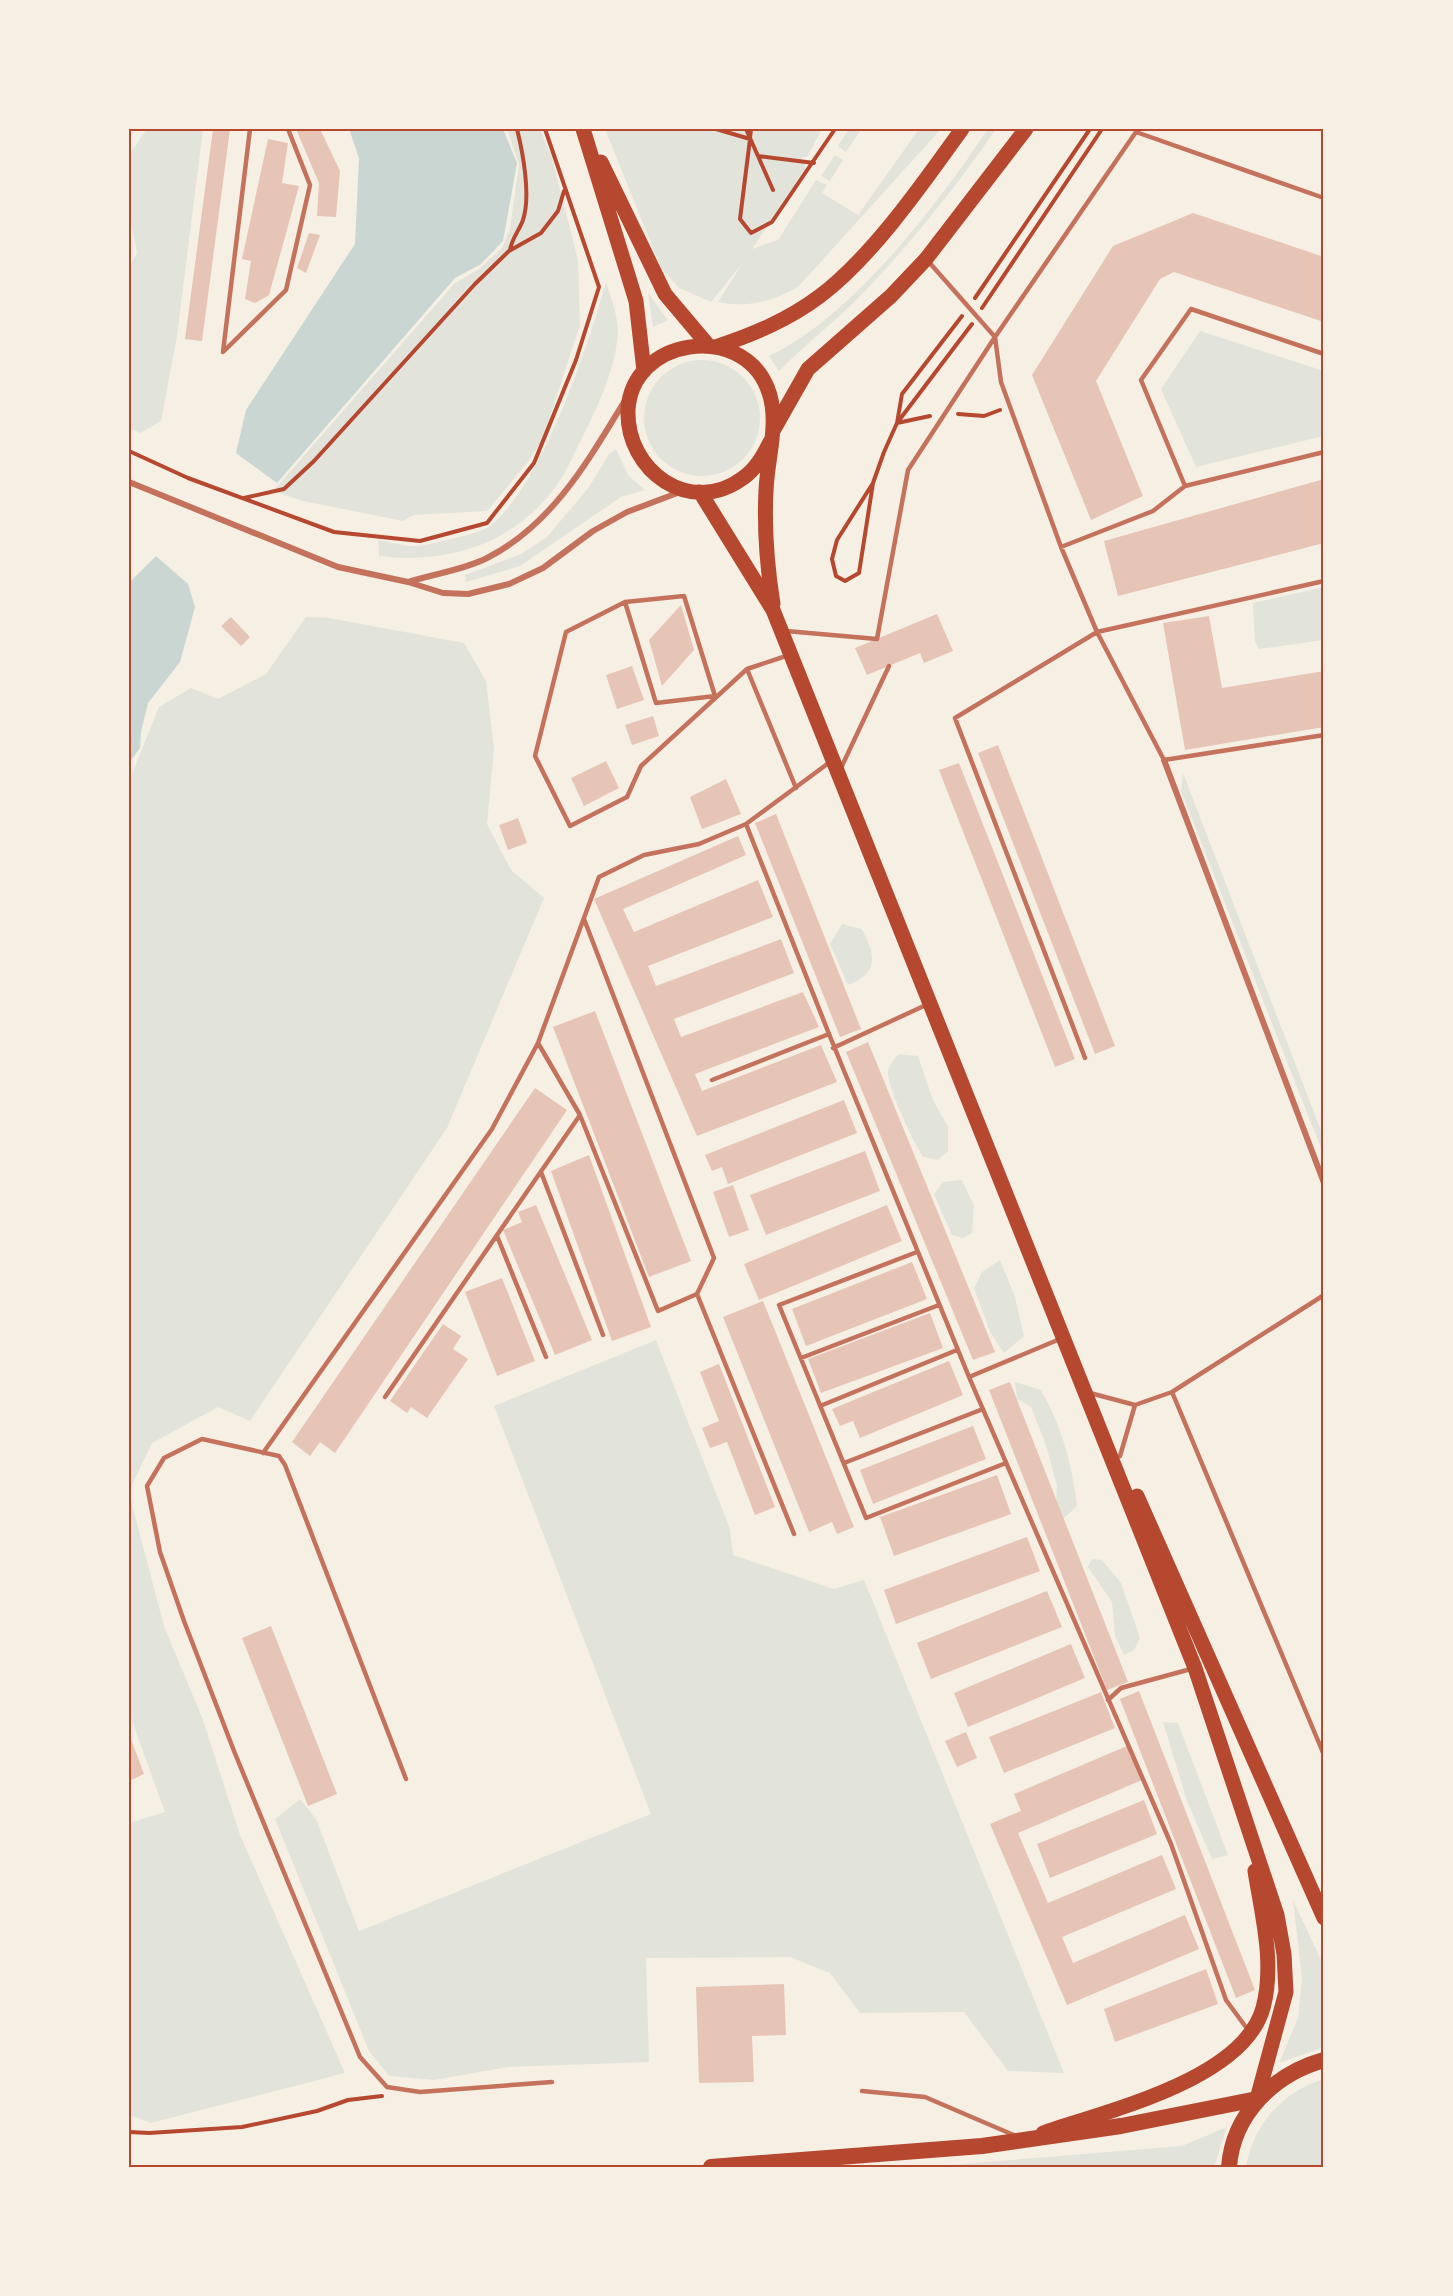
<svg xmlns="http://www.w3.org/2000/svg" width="1453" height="2296" font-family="Montserrat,sans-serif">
<rect width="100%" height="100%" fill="#f6efe4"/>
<path fill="#e2e4dc" d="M147,129H203L177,336L161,421L140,433L129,428V267L137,253L129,211V155Z
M507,129H540L552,158L578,260L580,325L543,438L529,461L487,511L414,515L403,521L303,501L273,491L455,283L479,269L502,248L510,229L519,164Z
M605,129H822L807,157H801L806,168L752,249L778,240L816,180L827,185L822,193L858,215L919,129H941L798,287C771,302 748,308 718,302L742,264L711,302L679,288L661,268Z
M849,129L860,131L846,152L838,146Z
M988,129H996C956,187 912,242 863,293C837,320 806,344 779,371L769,356C852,317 937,205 988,129Z
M835,155L843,160L830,181L821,176Z
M606,282C610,294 615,308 617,321C622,354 599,405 584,434C576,449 570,465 561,479C519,542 452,565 379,556L378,540C390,542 406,547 419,546C428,545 483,532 489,527C543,484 587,348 606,282Z
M648,293L668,320L653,327Z
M1200,331L1324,371V436L1196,467L1161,389Z
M644 418a58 58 0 1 1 116 0a58 58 0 1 1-116 0Z
M616,449L628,475L645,490L621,497L520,566L466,582L465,575L521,554L547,537L589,487L609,454Z
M1324,587V640L1259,649L1255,641L1253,603Z
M306,617L329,618L464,643L486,681L494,749L487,824L511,870L544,898L447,1128L250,1421L218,1407L152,1443L129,1491V781L159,707L191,688L218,699L266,674Z
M1183,773L1324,1138V1156L1181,791Z
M842,924L862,929C875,954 880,973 848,985L830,944Z
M898,1054L918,1056L933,1100L948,1127V1151L938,1160L923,1157C914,1143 886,1086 888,1070C889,1065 895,1059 898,1054Z
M962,1180L974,1206L972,1233L963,1238L952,1235L934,1194L943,1182Z
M1000,1260L1015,1297L1024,1336L1004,1353L990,1332L974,1288L982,1272Z
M656,1340L730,1529L733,1555L834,1589L864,1580L1064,2073L1008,2071L964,2012L860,2013L830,1973L790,1957L646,1958L649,2062L508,2067L434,2080L389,2076L369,2051L275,1819L300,1799L316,1819L359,1931L651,1814L494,1406Z
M1015,1382L1041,1390C1062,1426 1072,1465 1077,1506L1062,1520L1056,1504L1057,1486L1046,1445L1031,1407L1017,1399Z
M129,1493L164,1626L203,1720L240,1835L345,2073L151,2123L129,2115V1823L165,1812L129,1713Z
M1092,1559L1102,1560L1121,1583L1140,1638L1134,1650L1124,1655L1115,1636L1112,1602L1088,1567Z
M1163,1722L1178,1723L1228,1855L1212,1859L1187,1801Z
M1293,1900L1324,1966V2047L1279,2063L1298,2018L1302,1978Z
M1324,2079V2167H1246C1253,2125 1283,2091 1324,2079Z
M1227,2127L1214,2167L950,2165L1182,2146Z"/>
<path fill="#c9d6d2" d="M349,129H503L517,163L503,241L481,264L455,278L277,483L236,453L246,410L355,244L359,158Z
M156,556L188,584L195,607L180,662L148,703L141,732L140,748L129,763V583Z"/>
<path fill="#e6c5b7" d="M213,129H230L202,341L185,339Z
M296,129H320L340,171L336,217L317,216L319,183Z
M268,139L288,143L282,183L299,186L269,295L255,303L245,299L251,261L242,259Z
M1193,213L1324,257V322L1174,272L1160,279L1096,381L1143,496L1091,520L1032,375L1113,246Z
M309,233L320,235L306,273L297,268Z
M1324,479V543L1118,596L1104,541Z
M681,605L694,650L662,686L649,640Z
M937,614L953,651L924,663L920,653L867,675L855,648Z
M1209,616L1222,688L1324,671V727L1185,750L1163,623Z
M231,617L250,637L241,646L221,626Z
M632,666L644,700L617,709L606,675Z
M653,716L659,736L632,745L625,725Z
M998,745L1115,1046L1095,1054L978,753Z
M606,761L619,788L584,806L571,778Z
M959,763L1075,1059L1055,1067L939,770Z
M726,779L741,814L702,829L690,797Z
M776,814L861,1029L840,1037L755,823Z
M518,818L527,843L508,850L499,825Z
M738,836L746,855L623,909L634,932L758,880L773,917L648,966L656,986L781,939L794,973L674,1019L681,1037L803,992L819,1027L695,1074L702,1091L821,1045L837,1082L697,1136L594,899Z
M595,1011L691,1261L649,1277L553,1027Z
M868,1042L995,1352L973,1360L846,1052Z
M535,1088L567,1110L335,1453L320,1442L310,1456L292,1442Z
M844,1100L857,1133L728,1184L722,1167L712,1171L705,1155Z
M865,1151L880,1191L766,1235L750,1195Z
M589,1155L651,1327L612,1341L551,1171Z
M733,1185L749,1230L729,1237L713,1192Z
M536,1205L592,1340L555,1355L503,1230L522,1222L518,1212Z
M887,1205L902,1241L759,1300L744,1264Z
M912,1262L927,1299L806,1346L792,1309Z
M502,1278L535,1361L497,1376L465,1292Z
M763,1301L854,1527L837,1534L832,1522L809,1532L723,1317Z
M930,1313L943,1348L821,1393L808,1359Z
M443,1324L461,1336L453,1349L468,1359L427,1418L411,1407L407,1413L390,1401Z
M949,1361L963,1395L860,1438L853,1421L840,1426L832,1409Z
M719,1364L775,1507L755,1515L727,1442L710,1448L702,1428L719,1421L700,1372Z
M1010,1382L1128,1682L1107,1690L989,1390Z
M973,1426L986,1459L873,1504L860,1470Z
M997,1475L1011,1514L894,1556L880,1517Z
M1027,1537L1040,1571L896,1624L884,1590Z
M1047,1591L1062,1627L931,1679L917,1643Z
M271,1626L337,1794L308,1806L242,1638Z
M1071,1644L1085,1678L968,1727L954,1693Z
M1139,1691L1255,1990L1236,1998L1120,1699Z
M1101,1692L1115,1728L1004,1773L989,1737Z
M966,1732L977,1758L957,1767L945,1741Z
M129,1734L144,1774L129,1781Z
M1127,1746L1142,1780L1018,1833L1048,1903L1162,1855L1176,1889L1062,1937L1073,1963L1185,1915L1199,1949L1067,2005L990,1824L1021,1811L1014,1794Z
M1144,1800L1157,1834L1050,1878L1037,1844Z
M1206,1969L1218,2004L1115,2042L1104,2009Z
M784,1984L786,2035L752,2036L754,2082L699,2083L696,1987Z"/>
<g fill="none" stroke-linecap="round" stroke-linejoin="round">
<path stroke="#b5482f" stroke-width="4" d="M716,129L750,139L740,219L751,233L772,222L835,129
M746,129L773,190
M750,138L751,129
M758,156L814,163
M510,250C512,238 519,231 523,220C531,196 523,153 517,129
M975,298L1090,129
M982,308L1102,129
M958,414L984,416L1000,410
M930,416L897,423L902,394L962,316
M129,451L188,478L334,532L420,541L487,523L534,463L576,360L599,287L545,129
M873,483L837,540L832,559L836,576L845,581L859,573L873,483L884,452L897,423L972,324
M244,498L284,489L314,461L475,284L509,251L541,233L558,211L564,191
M129,2132L149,2133L242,2127L317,2111L348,2100L382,2096"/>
<path stroke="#c5725c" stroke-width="4.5" d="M250,129L223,352L286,290L310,185L288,129
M1138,129L995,337L1001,382L1061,547L1097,632L1164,760L1324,735
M1136,132L1324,198
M1324,354L1191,309L1141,380L1185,486L1324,452
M1061,547L1153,511L1185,486
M625,602L656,703L715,696
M786,631L877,639L908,470L995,337L928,261
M747,669L796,788
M715,696L684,596L625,602L566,632L535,756L570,826L627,797L641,766L747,669L789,655
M841,768L889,666
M746,824L829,1034
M584,919L714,1258L697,1294L794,1534
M833,1048L926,1005
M1085,1058L955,718L1097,632L1324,581
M712,1080L829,1034L969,1377L1171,1844L1226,2000L1248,2030
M580,1115L658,1311L697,1294
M541,1172L603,1335
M497,1236L546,1357
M917,1252L779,1305L866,1518L1006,1463
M801,1358L939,1305
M969,1377L1060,1339
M1172,1392L1324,1295
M1090,1393L1135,1405
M385,1397L580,1115L538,1043
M820,1406L957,1350
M263,1453L492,1129L538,1043L599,877L644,855L699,844L746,824L830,762
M1120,1456L1135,1405L1172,1392L1324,1755
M844,1463L983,1409
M1108,1700L1121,1688L1191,1669
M406,1779L285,1465L279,1456L202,1439L164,1458L147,1486L160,1552L184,1621L234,1751L360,2057L387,2087L420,2092L552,2082
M862,2091L925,2097L1016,2136"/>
<path stroke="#c5725c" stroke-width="6" d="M129,482L338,567L408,582L443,593L468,594L509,584L543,568L593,531L627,512L680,492
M408,582C433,574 464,570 487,558C552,525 588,461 624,402
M1164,760L1324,1183"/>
<path stroke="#b5482f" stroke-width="15" d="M583,129L636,301L644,371
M601,162L665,294L708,345
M718,346C754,334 788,320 820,296C872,257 924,182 962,129
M774,429L808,369L891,296L926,259L1026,129
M770,442C763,456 756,469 743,478C690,517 626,471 628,410C632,338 740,322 767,387C781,420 767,457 766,491C764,529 767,566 773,604
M700,492L773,610L1195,1668L1277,1915L1284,1954L1286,1992L1257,2099
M1137,1496L1324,1918
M1043,2133C1106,2111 1243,2080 1263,2008C1275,1964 1262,1915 1255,1871"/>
<path stroke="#b5482f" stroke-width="16" d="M711,2167L982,2146L1121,2126L1257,2099
M1229,2167C1233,2114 1274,2074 1324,2060"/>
</g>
<rect width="1453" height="2296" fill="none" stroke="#f6efe4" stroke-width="261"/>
<rect x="130" y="130" width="1192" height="2036" fill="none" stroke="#b5482f" stroke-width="2"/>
</svg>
